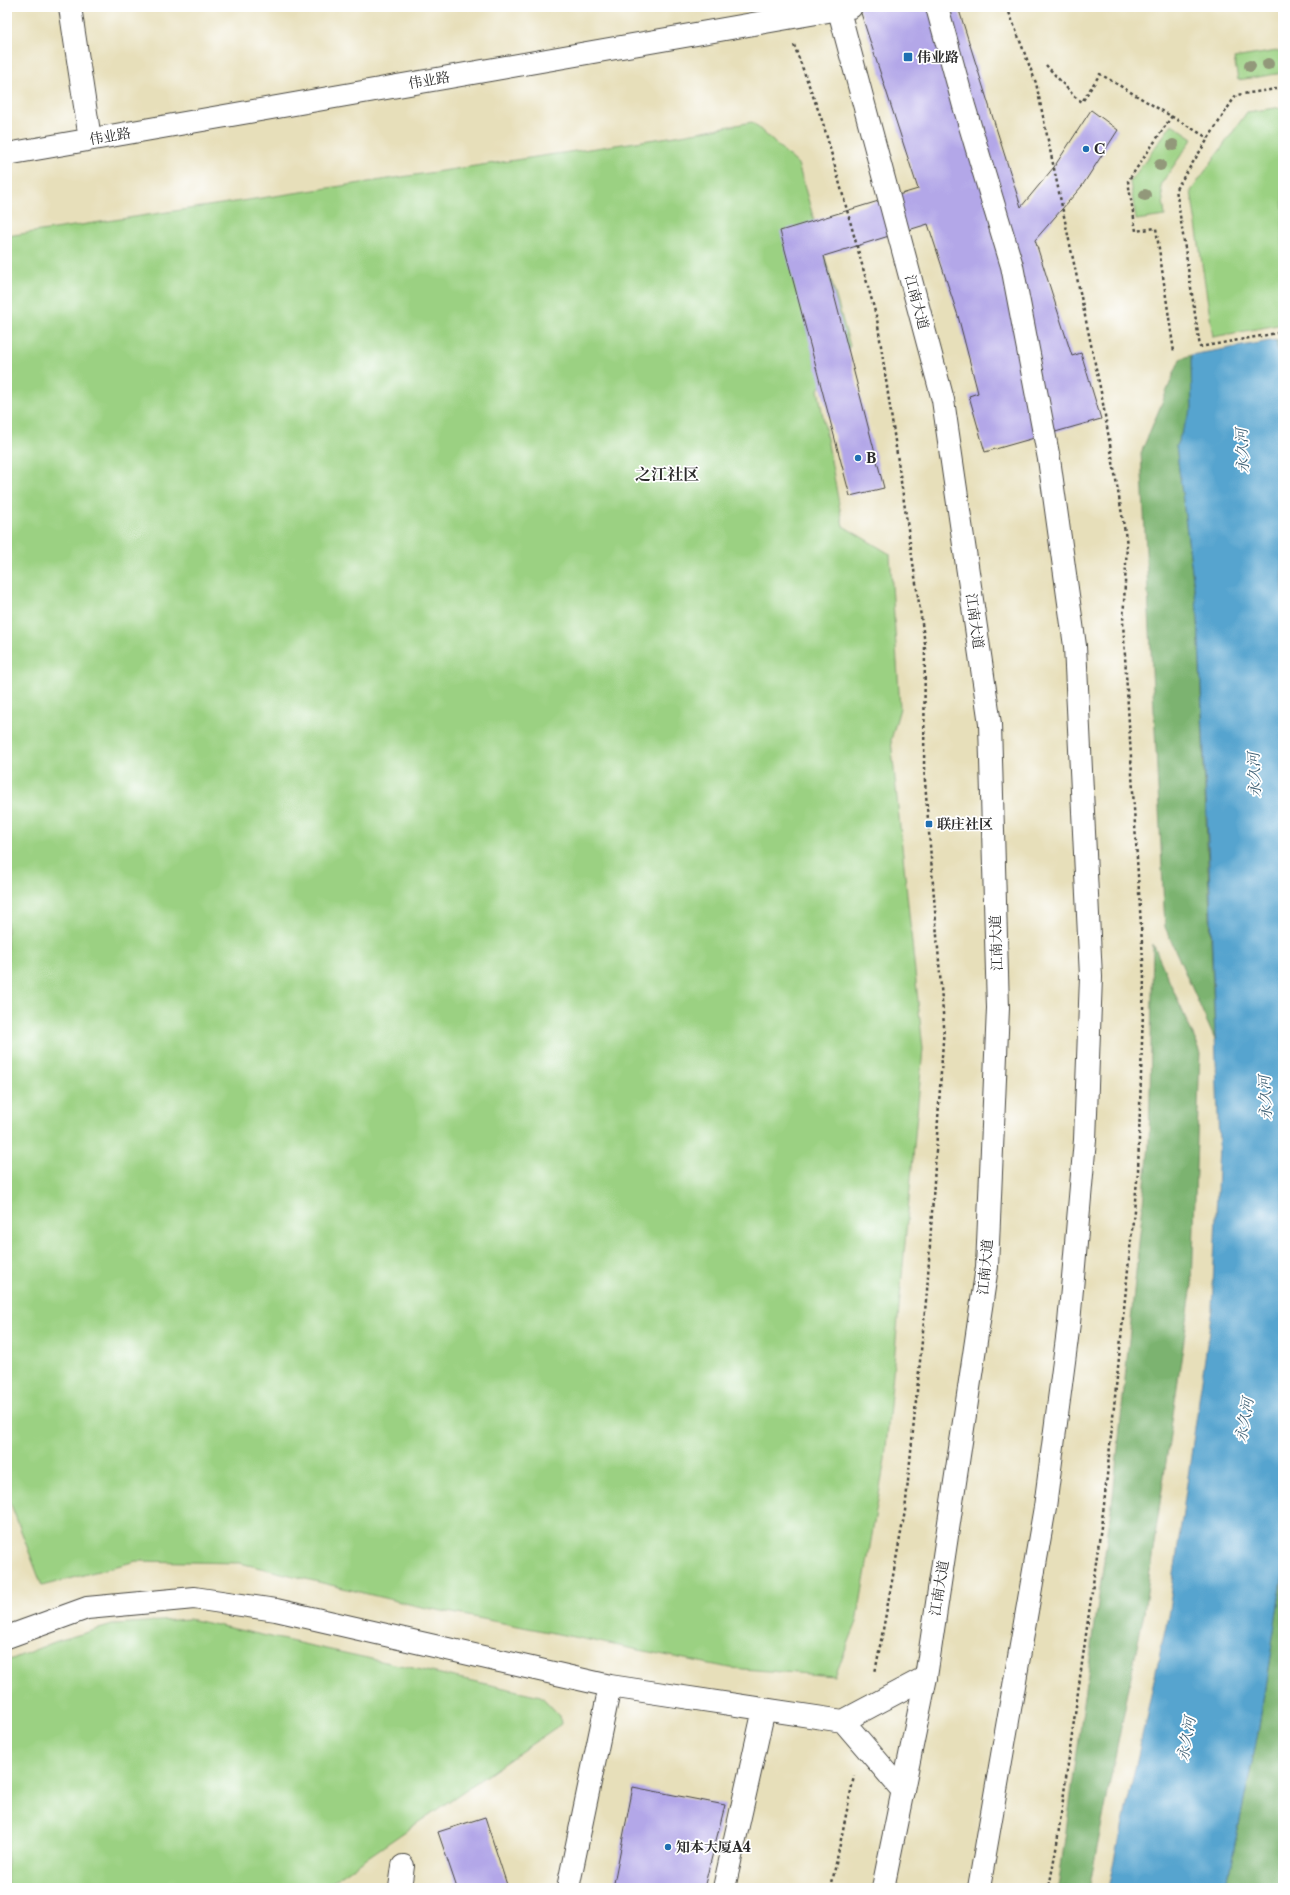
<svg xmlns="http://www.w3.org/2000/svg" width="1290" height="1895" font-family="'Libre Caslon Text','Noto Serif SC',serif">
<rect width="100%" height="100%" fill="#fff"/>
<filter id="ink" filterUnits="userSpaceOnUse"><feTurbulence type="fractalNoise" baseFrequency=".025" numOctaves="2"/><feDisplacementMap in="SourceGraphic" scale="8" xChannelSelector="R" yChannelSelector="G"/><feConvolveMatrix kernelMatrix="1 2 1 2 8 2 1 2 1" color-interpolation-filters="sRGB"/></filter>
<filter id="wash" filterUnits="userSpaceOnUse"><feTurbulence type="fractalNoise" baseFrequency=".012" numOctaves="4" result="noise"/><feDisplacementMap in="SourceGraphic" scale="16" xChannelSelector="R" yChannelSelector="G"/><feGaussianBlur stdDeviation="0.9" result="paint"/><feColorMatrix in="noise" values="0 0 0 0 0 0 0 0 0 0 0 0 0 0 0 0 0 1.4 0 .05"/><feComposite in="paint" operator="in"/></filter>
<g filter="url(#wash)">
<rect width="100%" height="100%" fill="#e7dfba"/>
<path fill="#9bd182" stroke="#637e56" d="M1283,50V73L1238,80L1234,58Z
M1283,107V324L1213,337L1191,191L1247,112Z
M752,122L798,164L850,346L818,389L843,526L890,554L900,708L891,740L923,1049L885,1459L857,1622L835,1676L730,1668L417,1606L240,1563L136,1561L42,1586L7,1494V236L676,136Z
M1172,124L1193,138L1161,184L1165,216L1136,220L1130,182Z
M189,1619L541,1696L560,1716L561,1724L323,1888H7V1661L57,1641L116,1624Z"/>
<path fill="#7cb370" stroke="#546f4e" d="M1283,338V393L1276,340Z
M1191,355L1192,408L1176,446L1198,618L1215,1040L1165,927L1141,453L1180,359Z
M1153,944L1200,1051L1192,1285L1144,1612L1089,1888H1058L1113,1496L1149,1145Z
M1283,1573V1888H1226L1258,1733Z"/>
<path fill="#57a4cf" stroke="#41687d" d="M1276,340L1283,393V1573L1258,1733L1226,1888H1109L1168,1616L1212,1309L1219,1145L1209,864L1198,618L1176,446L1192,408L1191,355Z"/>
<g id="blocks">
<path fill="#b3a7e8" d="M859,7H958L1021,207L1054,167L1091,110L1118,130L1082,186L1035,240L1072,356L1081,353L1101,419L985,452L969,396L978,393L958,316L928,224L824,256L884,488L850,496L780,231L918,189Z
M633,1787L725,1805L704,1888H613Z
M485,1817L508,1888H457L438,1832Z"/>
</g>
</g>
<g filter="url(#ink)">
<use href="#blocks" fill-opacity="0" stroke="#474640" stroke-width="1"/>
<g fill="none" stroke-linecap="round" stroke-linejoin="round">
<defs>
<path id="minor" d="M70,7L90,139
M7,1637L87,1608L194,1598L276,1610L610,1686L843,1721L926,1677
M843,1721L903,1791
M400,1888L403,1866
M568,1888L610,1686
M724,1888L764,1709"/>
<path id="major" d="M838,7L943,400L990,724L998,1008L987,1267L926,1677L883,1888
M937,7L964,106L1012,266L1049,459L1075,646L1091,977L1085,1140L1069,1323L1045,1507L979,1888
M7,154L851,7"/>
</defs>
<use href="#minor" stroke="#474640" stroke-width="24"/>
<use href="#major" stroke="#474640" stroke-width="24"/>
<path stroke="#474640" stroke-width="2.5" stroke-dasharray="3 3" stroke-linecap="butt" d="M1007,7L1036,83L1101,392L1127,544L1123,622L1144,977L1138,1171L1104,1505L1057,1843L1049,1888
M794,45L823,123L877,319L925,644L924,768L944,1026L927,1291L905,1511L875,1673
M1046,65L1074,96L1082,102L1100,74L1208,138
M1283,88L1236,95L1176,189L1200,347L1283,332
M1172,116L1128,181L1136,231L1156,228L1174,352
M831,1888L854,1776"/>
<use href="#minor" stroke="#fff" stroke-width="22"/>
<use href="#major" stroke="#fff" stroke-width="22"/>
</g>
<g fill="#92987a">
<circle cx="1268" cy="64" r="6"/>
<circle cx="1250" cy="66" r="6"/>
<circle cx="1173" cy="145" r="6"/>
<circle cx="1160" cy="165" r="6"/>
<circle cx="1145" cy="195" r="6"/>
</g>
</g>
<g fill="#1f6fb2" stroke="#fff" stroke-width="1.5">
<rect x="903" y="52" width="10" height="10" rx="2"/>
<circle cx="1086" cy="149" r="4"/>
<circle cx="858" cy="458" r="4"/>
<rect x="925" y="820" width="8" height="8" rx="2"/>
<circle cx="668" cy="1847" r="4"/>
</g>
<g text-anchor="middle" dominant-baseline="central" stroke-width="3.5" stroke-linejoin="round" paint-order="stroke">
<g font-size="14" font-weight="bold" fill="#2b2b2b" stroke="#fff" text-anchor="start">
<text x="917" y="57">伟业路</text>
<text x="1094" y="149">C</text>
<text x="866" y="458">B</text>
<text x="937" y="824">联庄社区</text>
<text x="676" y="1847">知本大厦A4</text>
</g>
<g font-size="14" fill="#2b2b2b" stroke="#fff">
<text transform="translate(429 80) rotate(-10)">伟业路</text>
<text transform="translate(110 136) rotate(-10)">伟业路</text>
<text transform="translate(917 302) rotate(75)">江南大道</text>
<text transform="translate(975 621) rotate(82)">江南大道</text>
<text transform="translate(996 943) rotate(-92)">江南大道</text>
<text transform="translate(985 1267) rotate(-85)">江南大道</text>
<text transform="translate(939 1588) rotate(-81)">江南大道</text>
</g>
<g font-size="15" font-style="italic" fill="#3f6175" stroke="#fff">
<text transform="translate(1242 451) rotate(-92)">永久河</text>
<text transform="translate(1254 775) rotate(-92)">永久河</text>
<text transform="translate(1265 1098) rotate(-92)">永久河</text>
<text transform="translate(1244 1420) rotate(-80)">永久河</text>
<text transform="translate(1186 1739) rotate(-80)">永久河</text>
</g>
<g font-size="16" font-weight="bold" fill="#2b2b2b" stroke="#fff">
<text x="667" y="474">之江社区</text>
</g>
</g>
<rect width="1290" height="1895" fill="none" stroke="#fff" stroke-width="24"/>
</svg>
